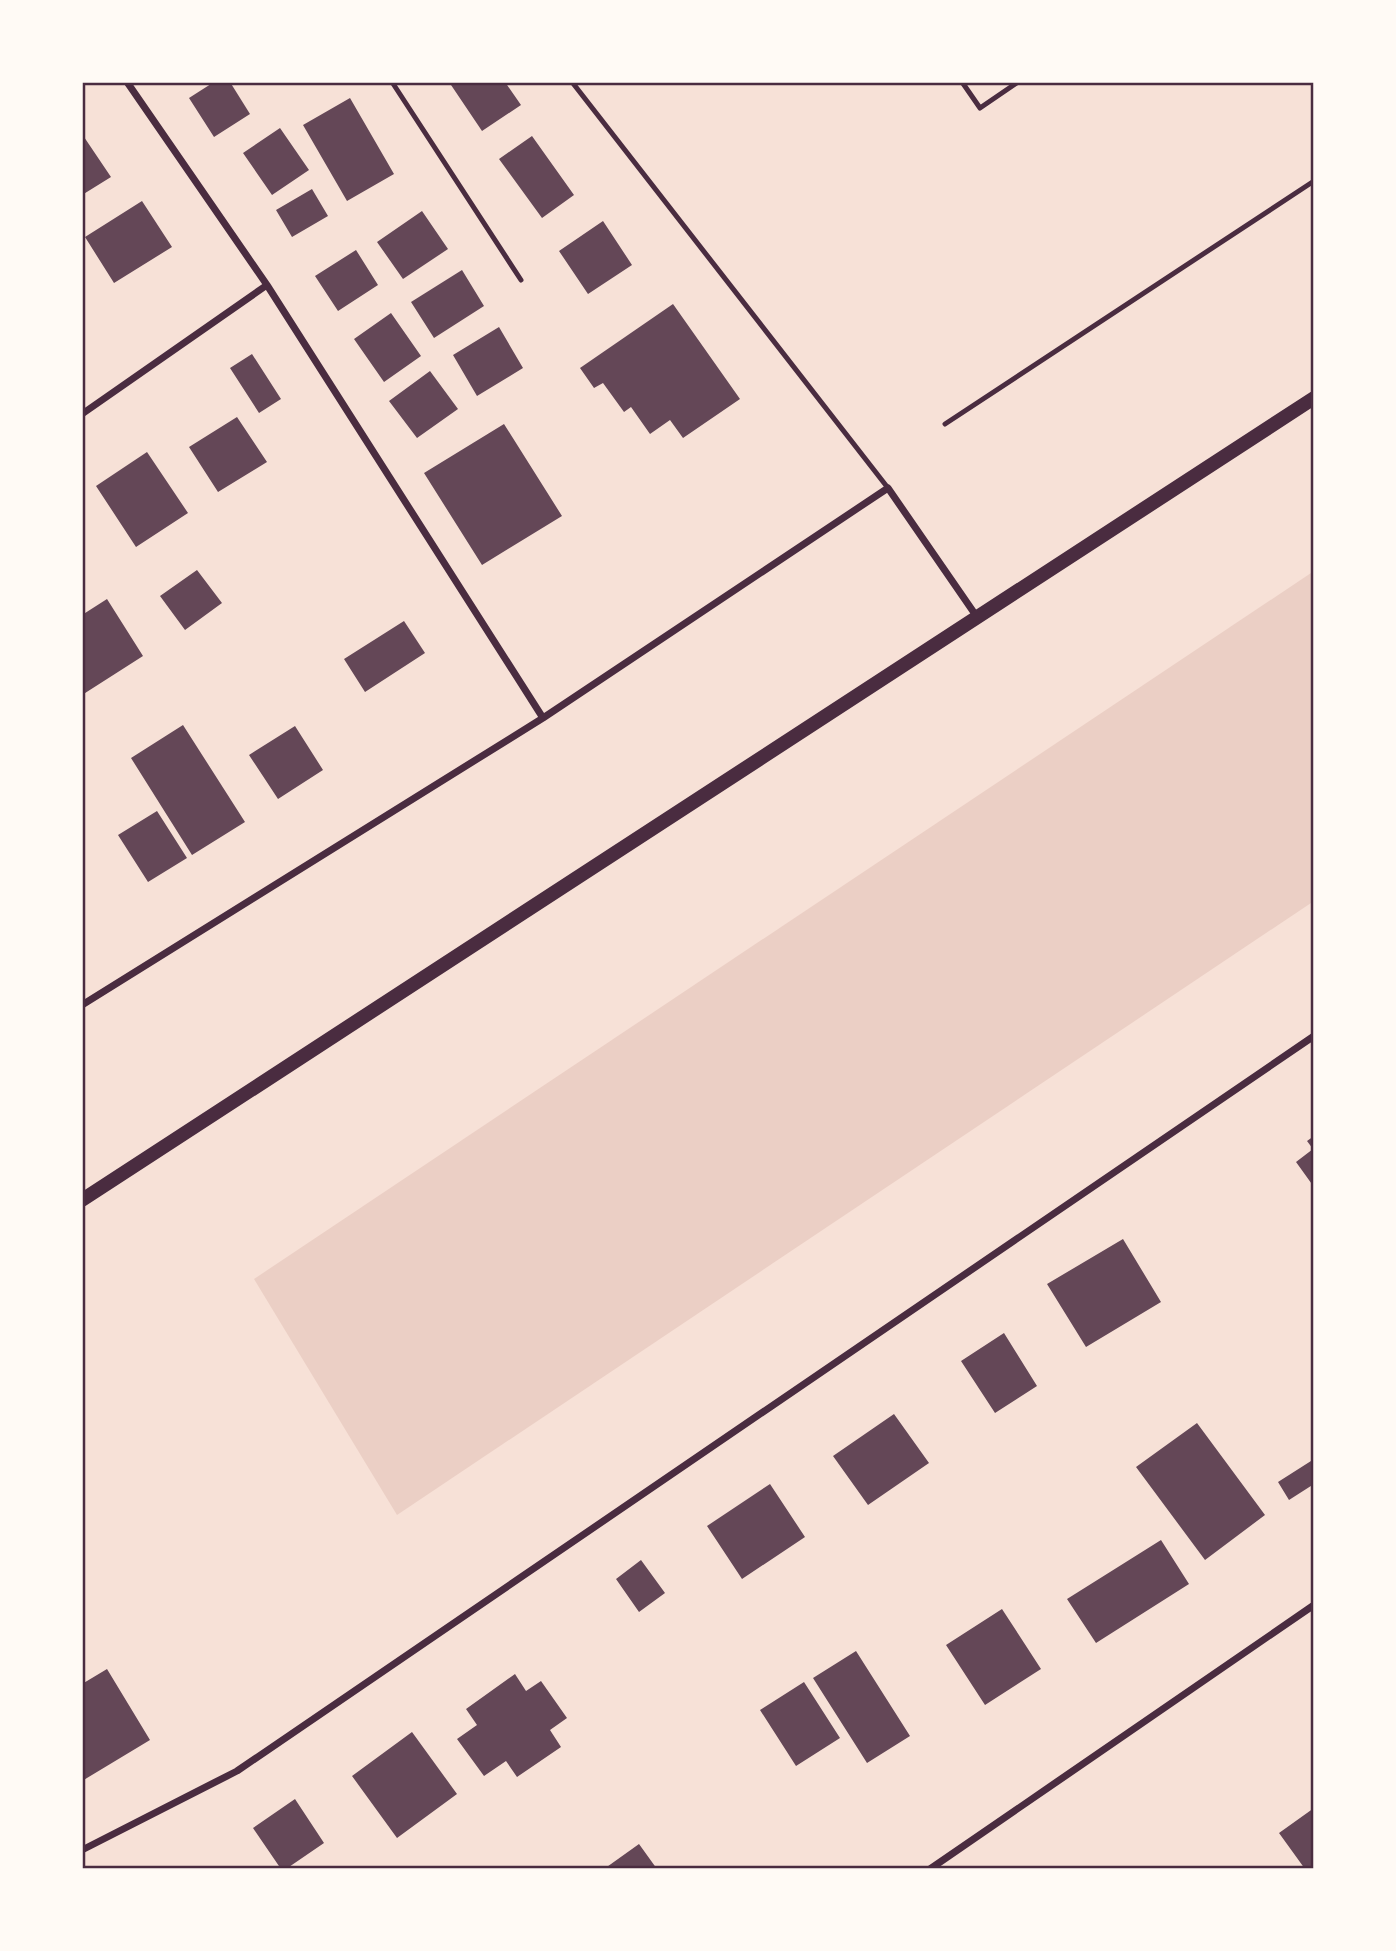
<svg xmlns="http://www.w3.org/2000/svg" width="1396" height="1951" font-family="'PT Sans',sans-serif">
<rect width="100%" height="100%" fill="#f7e1d7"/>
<path fill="#ebcfc5" d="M1314,571V901L397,1515L254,1279Z"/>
<path fill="#644757" d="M214,82H230L250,114L214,137L189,98Z
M449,82H505L521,105L482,131Z
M350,98L394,174L347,201L303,125Z
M280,128L309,170L272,195L243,153Z
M82,134L111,177L82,195Z
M532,136L574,195L542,218L499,159Z
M312,189L328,216L292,237L276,210Z
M142,201L172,247L114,283L85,237Z
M422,211L448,249L403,279L377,242Z
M603,221L632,265L588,294L559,251Z
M356,250L378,285L338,311L315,276Z
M462,270L484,306L434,338L411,302Z
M673,304L740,399L683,438L670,420L650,434L631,407L624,412L603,383L594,388L580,368Z
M391,313L421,356L384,382L354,339Z
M499,327L523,368L477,396L453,355Z
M252,354L281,399L259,413L230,368Z
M430,371L458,409L417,438L389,401Z
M237,417L267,462L218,492L189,447Z
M504,424L562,516L482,565L424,473Z
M147,452L188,513L136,547L96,486Z
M197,570L222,603L185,630L160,596Z
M107,599L143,656L82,695V615Z
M404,621L425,653L365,692L344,659Z
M183,725L245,822L192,855L131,758Z
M295,726L323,770L278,799L249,755Z
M157,811L187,858L148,882L118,835Z
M1314,1136V1187L1296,1162L1313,1149L1307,1141Z
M1123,1239L1161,1302L1086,1347L1047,1284Z
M1004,1333L1037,1386L995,1413L961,1361Z
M894,1414L929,1463L868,1505L833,1456Z
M1197,1423L1265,1515L1205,1560L1136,1467Z
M1311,1461L1314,1466V1484L1289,1500L1278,1482Z
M770,1484L805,1537L742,1579L707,1526Z
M1161,1540L1189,1584L1096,1643L1067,1599Z
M641,1560L665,1593L639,1612L616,1579Z
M1002,1609L1041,1669L985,1705L946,1645Z
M856,1651L910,1736L867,1763L813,1678Z
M107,1669L150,1740L82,1781V1684Z
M515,1674L526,1691L541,1681L567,1718L550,1730L561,1747L517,1777L506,1761L484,1776L457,1739L477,1725L466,1709Z
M804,1682L840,1738L796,1766L760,1710Z
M412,1732L457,1794L397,1838L352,1776Z
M295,1799L324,1843L286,1869H281L253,1828Z
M1314,1808V1869H1305L1279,1833Z
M639,1844L657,1869H604Z"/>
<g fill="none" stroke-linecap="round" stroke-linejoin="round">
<path stroke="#4a2c40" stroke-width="5" d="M392,82L521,280
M572,82L888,488
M962,82L980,108L1018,82
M945,424L1314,181"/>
<path stroke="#4a2c40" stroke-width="7" d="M127,82L267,285L543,718
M82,414L267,285
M82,1005L543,718L888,488L977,617
M82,1850L237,1771L1314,1036
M930,1869L1314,1605"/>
<path stroke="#4a2c40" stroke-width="14" d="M82,1200L1314,398"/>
</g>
<rect width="1396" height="1951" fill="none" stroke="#fffaf5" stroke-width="168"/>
<rect x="84" y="84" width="1228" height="1783" fill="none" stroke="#4a2c40" stroke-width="2.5"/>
</svg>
